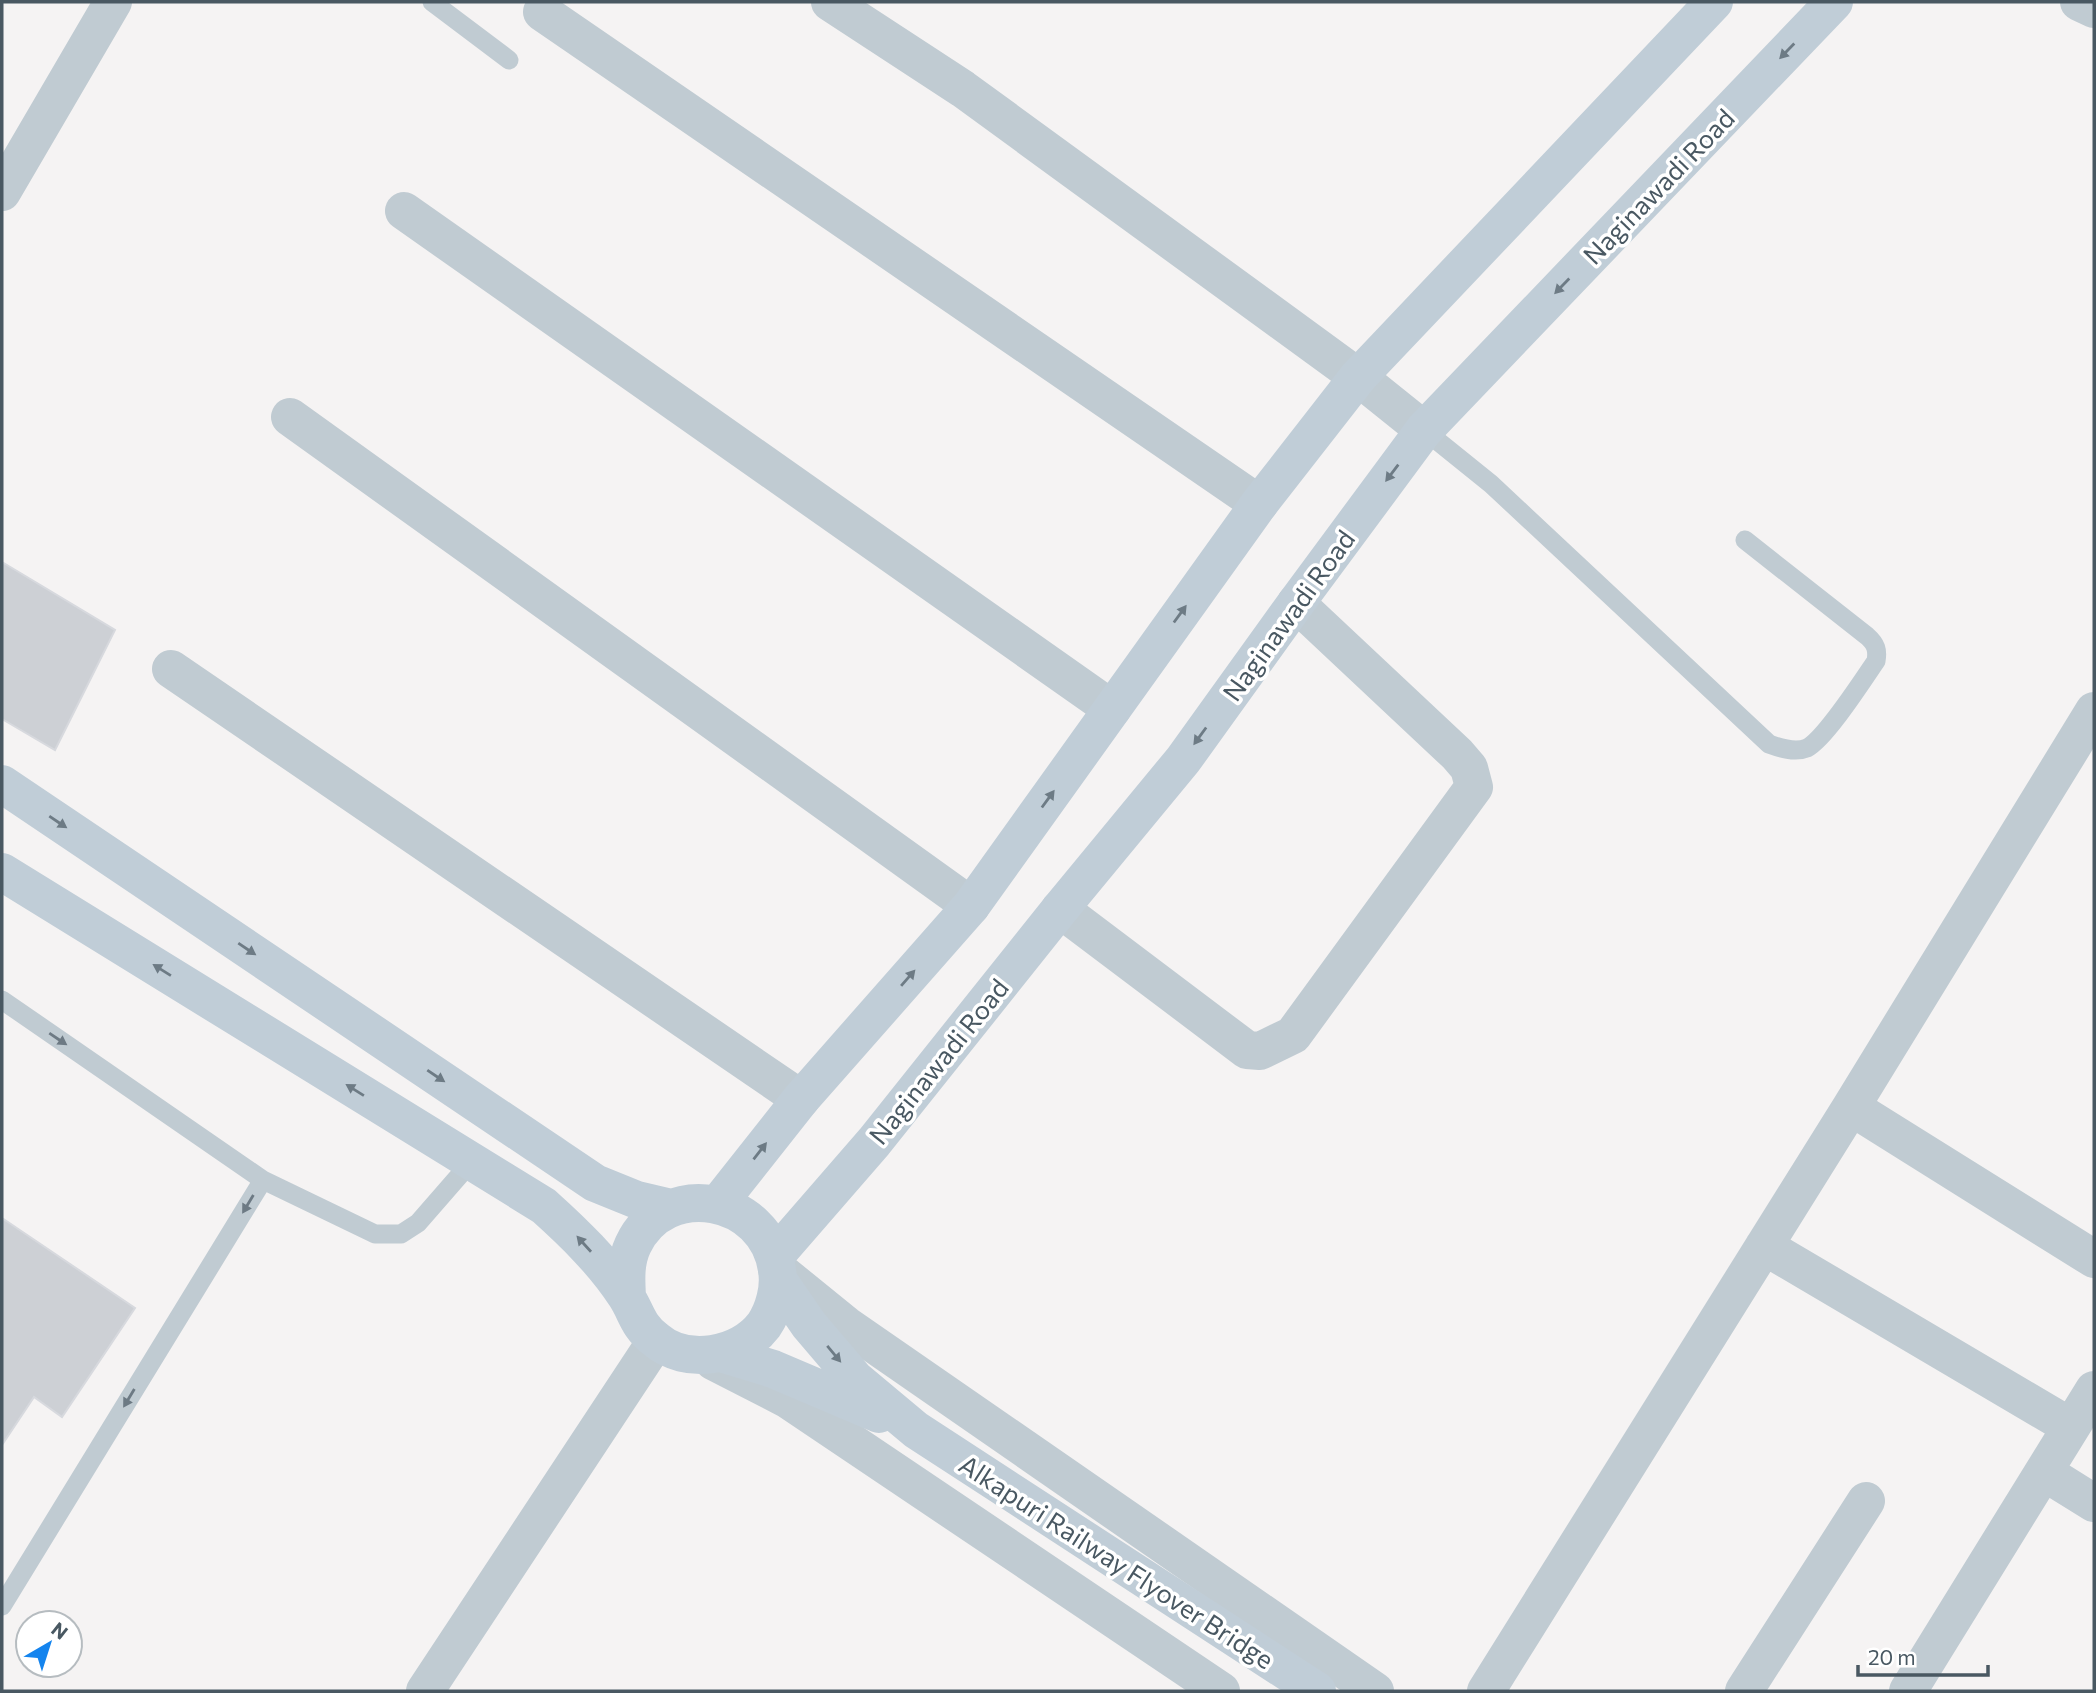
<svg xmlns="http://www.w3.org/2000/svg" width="2096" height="1693" font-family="Commissioner,sans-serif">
<rect width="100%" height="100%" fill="#f5f3f3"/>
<path fill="#cdd0d5" stroke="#d7d9de" stroke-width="2" d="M2,562L115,630L55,750L2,719Z
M2,1218L135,1308L62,1417L34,1397L2,1445Z"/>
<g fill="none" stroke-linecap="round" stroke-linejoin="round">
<path stroke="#c0cbd2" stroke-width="19" d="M432,2L509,60
M1424,430L1491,484L1769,744C1780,748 1795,753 1807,748C1825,739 1863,680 1876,661C1878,650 1876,644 1867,636L1745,540
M2,1000L263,1180L2,1606
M263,1180L375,1234H401L418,1223L472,1161"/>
<path stroke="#c0cbd2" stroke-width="38" d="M830,2L963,89L1358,377L1424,430
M2079,2L2094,9
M542,12L1259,504
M2,192L113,2
M404,211L1112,709
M290,417L971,906
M171,669L801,1099
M1060,909L1247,1050L1260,1051L1293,1035L1474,787L1469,768L1457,754L1296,603
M1851,1107L2094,1259
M1764,1246L2071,1427
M777,1269L846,1325L1375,1691
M713,1361L787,1399L1221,1691
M2044,1472L2094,1503
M425,1691L656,1341
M1486,1691L1851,1107L2094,711
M1744,1691L1866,1501
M1908,1691L2094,1390"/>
<path stroke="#c0cdd7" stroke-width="38" d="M2,784L595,1183L637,1200L671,1208
M2,872L544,1206C574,1233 604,1262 626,1296C637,1313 637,1325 655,1339C686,1366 740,1357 764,1325C774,1310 780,1288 777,1270C767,1196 665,1177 633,1245C625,1262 626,1279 627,1297
M718,1204L801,1099L971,906L1259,504L1358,377L1714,2
M775,1256L874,1142L1060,909L1183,760L1296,603L1424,430L1834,2
M778,1280L809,1325L855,1379L916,1430L1317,1691
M721,1353L773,1369L879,1414"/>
</g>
<defs><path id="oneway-solid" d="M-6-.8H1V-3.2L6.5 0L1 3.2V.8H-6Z" transform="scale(1.75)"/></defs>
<g fill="#6d7b85">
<use href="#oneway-solid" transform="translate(1787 51) rotate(134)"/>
<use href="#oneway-solid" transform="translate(1562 286) rotate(134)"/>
<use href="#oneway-solid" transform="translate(1392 473) rotate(127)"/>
<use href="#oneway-solid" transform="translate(1180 614) rotate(-54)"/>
<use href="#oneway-solid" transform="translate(1200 736) rotate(126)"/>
<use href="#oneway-solid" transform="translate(1048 799) rotate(-54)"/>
<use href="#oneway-solid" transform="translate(58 822) rotate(34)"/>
<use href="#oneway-solid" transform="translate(247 949) rotate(34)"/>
<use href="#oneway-solid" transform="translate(162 970) rotate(-148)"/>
<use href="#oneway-solid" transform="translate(908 978) rotate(-49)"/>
<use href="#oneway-solid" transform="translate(436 1076) rotate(34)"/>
<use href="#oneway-solid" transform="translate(355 1090) rotate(-148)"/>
<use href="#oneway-solid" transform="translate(760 1151) rotate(-52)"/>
<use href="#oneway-solid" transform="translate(584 1244) rotate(-132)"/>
<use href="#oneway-solid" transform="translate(834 1354) rotate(50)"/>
</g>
<g fill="#6d7a84">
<use href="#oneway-solid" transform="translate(58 1039) rotate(34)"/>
<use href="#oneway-solid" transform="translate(248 1204) rotate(121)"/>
<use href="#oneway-solid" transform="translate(129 1398) rotate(121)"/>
</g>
<g text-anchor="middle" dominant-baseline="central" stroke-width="7" stroke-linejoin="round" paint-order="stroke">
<g font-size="26" fill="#495862" stroke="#fff">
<text transform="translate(1658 186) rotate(-46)">Naginawadi Road</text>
<text transform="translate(1288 615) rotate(-54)">Naginawadi Road</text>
<text transform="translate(938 1061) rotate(-51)">Naginawadi Road</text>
<text transform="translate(1117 1561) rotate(33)">Alkapuri Railway Flyover Bridge</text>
</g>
</g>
<rect width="2096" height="1693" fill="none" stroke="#495862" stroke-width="7"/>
<g transform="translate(49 1644) rotate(39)"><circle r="33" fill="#ffffff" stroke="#b6bcc0" stroke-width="2"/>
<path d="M0-5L12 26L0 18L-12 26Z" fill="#1484ee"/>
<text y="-10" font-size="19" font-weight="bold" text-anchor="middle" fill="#495862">N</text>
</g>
<path d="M1858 1665v10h130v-10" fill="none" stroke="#495862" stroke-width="3.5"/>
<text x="1868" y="1665" font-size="21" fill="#495862" stroke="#ffffff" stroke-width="5" paint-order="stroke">20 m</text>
</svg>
